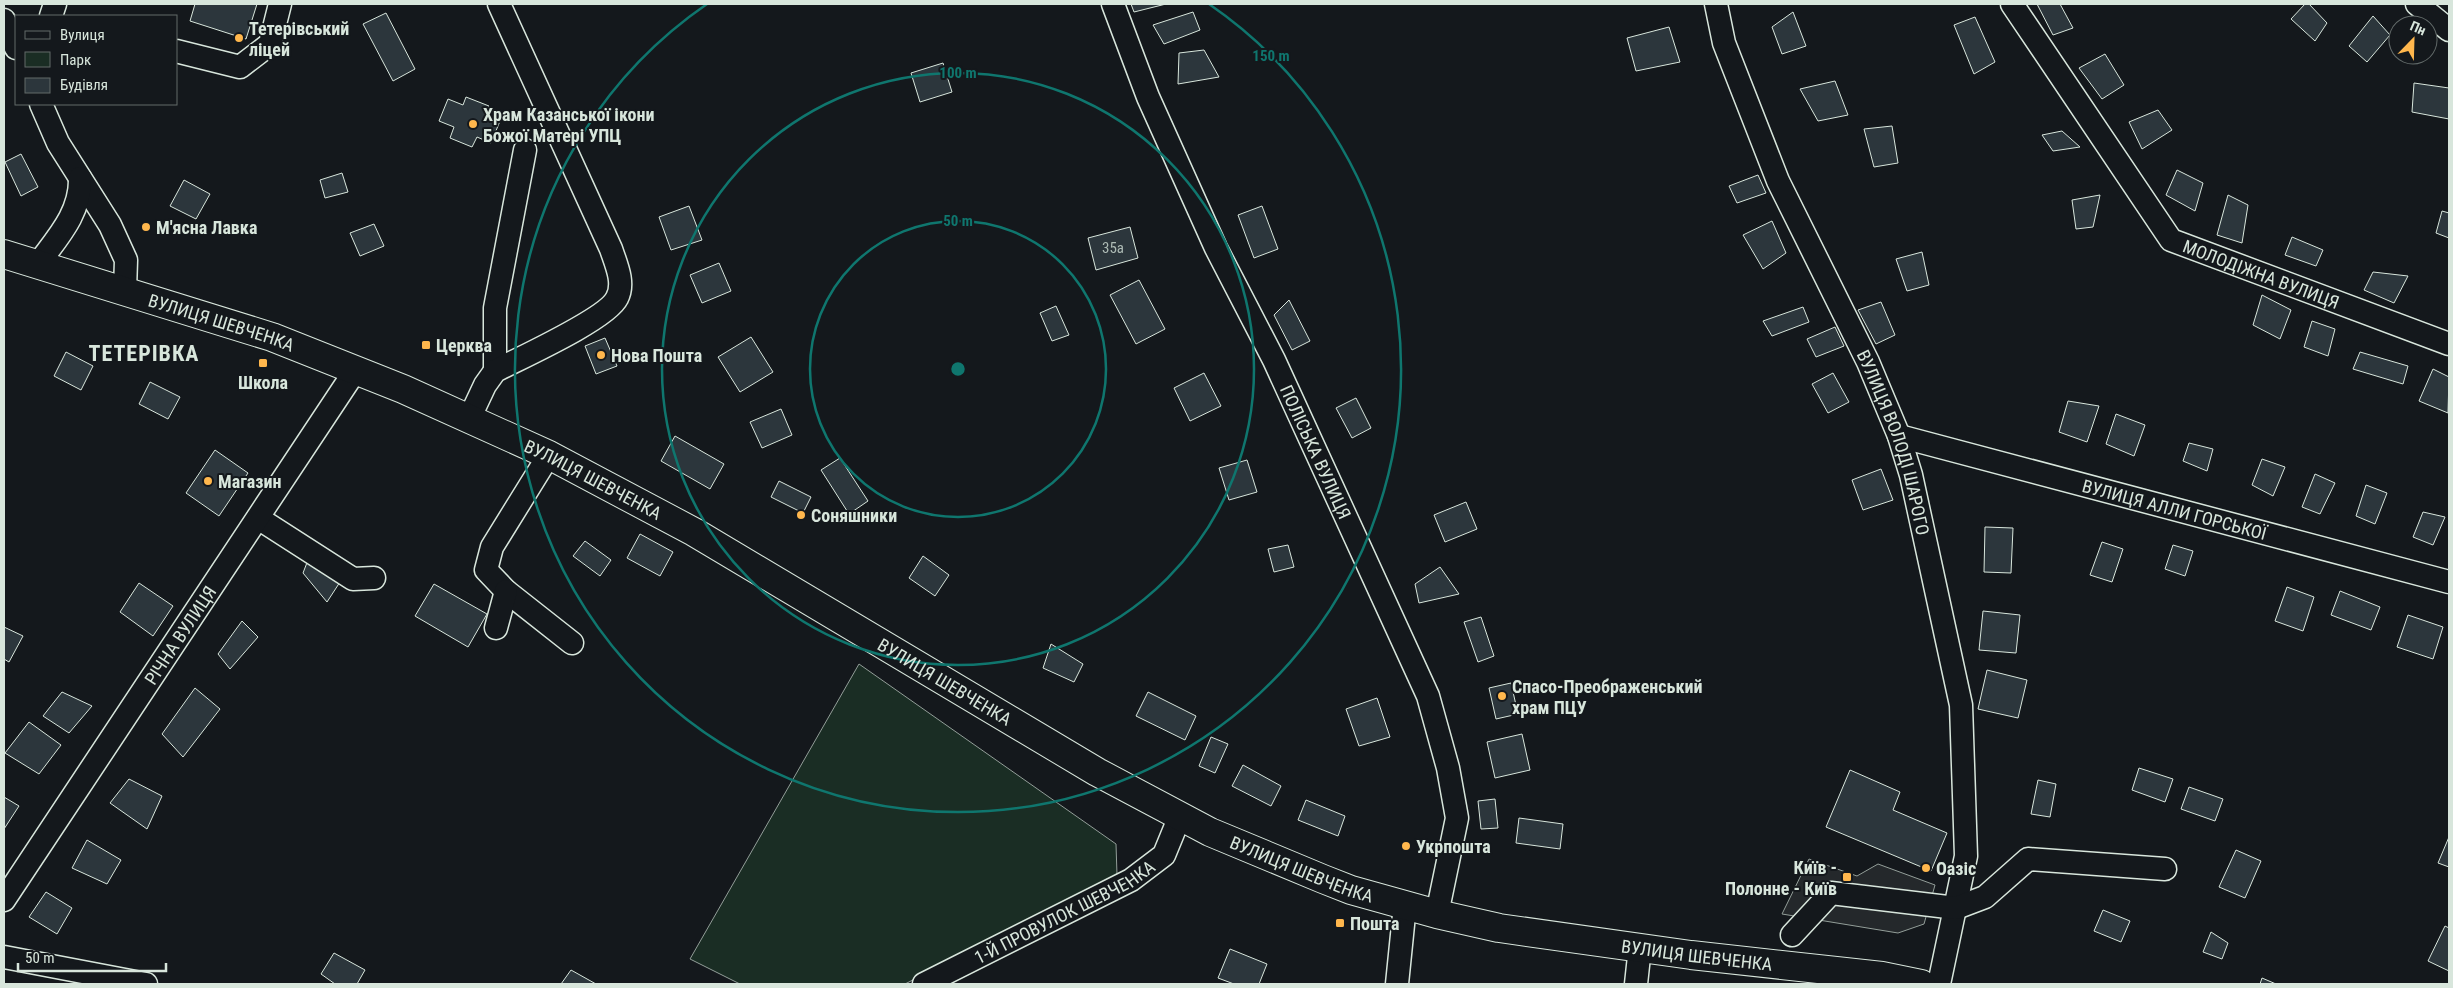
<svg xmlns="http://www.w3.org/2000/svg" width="2453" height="988" font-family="'Roboto Condensed',sans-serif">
<rect width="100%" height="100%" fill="#14181c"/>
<path fill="#1a2d24" stroke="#939e99" d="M859,664L1116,844L1117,875L905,984H740L690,959Z"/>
<path fill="#24282b" stroke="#939e99" d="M1809,859L1857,876L1878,864L1935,885L1924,924L1898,933L1782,914Z"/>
<path fill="#2c363c" stroke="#d8e6dc" d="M195,4H257L246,39L190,21Z
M1131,4H1166L1134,12Z
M2037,4H2060L2073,28L2053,35Z
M2305,4H2309L2327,23L2315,41L2291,19Z
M1193,12L1200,30L1164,44L1153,25Z
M1793,12L1806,46L1782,54L1772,27Z
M386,13L415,69L393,81L363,24Z
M2373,16L2390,35L2367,62L2349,46Z
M1975,17L1995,62L1974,74L1954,25Z
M1669,27L1680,62L1636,71L1627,38Z
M1204,50L1219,77L1178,84L1179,53Z
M2105,54L2124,85L2102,99L2079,68Z
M943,63L952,92L920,102L911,73Z
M1835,81L1848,115L1818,121L1800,89Z
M2414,83L2449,88V119L2412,112Z
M466,97L489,106L485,115L500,121L491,143L477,137L472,147L450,138L454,127L439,121L448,99L463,105Z
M2158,110L2172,130L2142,149L2129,122Z
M1892,126L1898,163L1874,167L1864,129Z
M2062,131L2080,147L2053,151L2042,135Z
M21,154L38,187L21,196L5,162Z
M2177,170L2203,183L2195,211L2166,195Z
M342,173L348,192L325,198L320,180Z
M1758,175L1766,193L1737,203L1729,186Z
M184,180L210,194L196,219L170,206Z
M2100,195L2093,227L2076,229L2072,200Z
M2228,195L2248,205L2242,243L2217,235Z
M689,206L702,240L671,250L659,217Z
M1262,206L1278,249L1254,258L1238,215Z
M2442,211L2449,213V238L2436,233Z
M1772,221L1786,253L1763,269L1743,235Z
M374,224L384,246L360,256L350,233Z
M1130,227L1138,258L1096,270L1088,238Z
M2292,237L2323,250L2316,266L2285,255Z
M1922,252L1929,285L1907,291L1896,259Z
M719,263L731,291L702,303L690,275Z
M2373,272L2408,276L2394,303L2364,290Z
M1139,280L1165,329L1136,344L1110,295Z
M2262,295L2291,310L2280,339L2253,325Z
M1289,300L1310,341L1292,350L1274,315Z
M1881,302L1895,335L1876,344L1858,310Z
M1056,306L1069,335L1052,341L1040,313Z
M1803,307L1809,322L1772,336L1763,321Z
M2312,321L2335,329L2328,356L2304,347Z
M1835,327L1844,346L1816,357L1807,339Z
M751,337L773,372L740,392L718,357Z
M605,338L617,366L596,374L585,346Z
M66,352L93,366L81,390L54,376Z
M2360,352L2408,366L2403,384L2353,369Z
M2433,369L2449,377L2448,413L2419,401Z
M1204,373L1221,406L1190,421L1174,388Z
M1833,373L1849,402L1828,413L1812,384Z
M150,382L180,397L168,419L139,404Z
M1356,398L1371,428L1352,438L1336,408Z
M2068,401L2099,406L2087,442L2059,432Z
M781,409L792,435L762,448L750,422Z
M2116,414L2145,425L2134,456L2106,444Z
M675,436L724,464L710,489L661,461Z
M2189,443L2213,449L2207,471L2183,461Z
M215,450L248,473L219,516L186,493Z
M840,458L868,501L849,514L821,470Z
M2262,459L2285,467L2273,496L2252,485Z
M1247,460L1257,492L1229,500L1219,468Z
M1881,469L1893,500L1863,510L1852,480Z
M2315,474L2335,483L2320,514L2302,507Z
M779,481L811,497L803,513L771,497Z
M2366,485L2387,493L2375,524L2356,516Z
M1466,502L1477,529L1445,542L1434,515Z
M2423,512L2445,517L2433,545L2413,537Z
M1985,527L2013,528L2011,573L1984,572Z
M640,534L673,552L660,576L627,558Z
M585,541L611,560L600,576L573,556Z
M2102,542L2123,549L2112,582L2090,575Z
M1288,545L1294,567L1274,572L1268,549Z
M2173,545L2193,551L2185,576L2165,569Z
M923,556L949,575L935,596L909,578Z
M308,560L340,582L327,602L303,573Z
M1440,567L1459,594L1419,603L1415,584Z
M139,583L173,606L153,636L120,612Z
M434,584L487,614L468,647L415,616Z
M2287,587L2314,597L2303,631L2275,621Z
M2340,591L2380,607L2371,630L2331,615Z
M1983,611L2020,615L2016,653L1979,650Z
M2408,615L2443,627L2433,659L2397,647Z
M1481,617L1494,656L1478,662L1464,622Z
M242,621L258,637L230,669L218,654Z
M4,627L23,636L9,662L4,659Z
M1051,644L1083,664L1074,682L1043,668Z
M1987,670L2027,680L2018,718L1978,709Z
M1511,683L1518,714L1496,719L1489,688Z
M195,688L220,709L183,757L162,734Z
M62,692L92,706L69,733L43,716Z
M1148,692L1196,716L1185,740L1136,716Z
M1377,698L1390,737L1359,746L1346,709Z
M29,722L61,745L39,774L5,753Z
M1522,734L1530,770L1495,778L1487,742Z
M1211,737L1228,744L1215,773L1199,766Z
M1243,765L1281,786L1271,806L1232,786Z
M2139,768L2173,779L2165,802L2132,790Z
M1850,770L1900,792L1893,810L1947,833L1931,871L1826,827Z
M129,779L162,796L147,829L110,803Z
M2038,780L2056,784L2050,817L2031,814Z
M2189,787L2223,799L2215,821L2181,809Z
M4,797L19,806L4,829Z
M1495,799L1498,828L1481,829L1478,801Z
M1306,800L1345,816L1338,836L1298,820Z
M1519,818L1563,824L1560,849L1516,843Z
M2449,837V867L2438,863Z
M87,840L121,860L107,884L72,868Z
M2236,850L2261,861L2245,898L2219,887Z
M46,892L72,908L57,934L29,917Z
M2103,910L2130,921L2121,942L2094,931Z
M2445,926L2449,928V971L2428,961Z
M2211,932L2228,943L2222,959L2203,952Z
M1230,949L1267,964L1259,984H1234L1218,978Z
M334,953L365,970L357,984H335L321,974Z
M571,970L596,984H561Z
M2262,978L2276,984H2260Z"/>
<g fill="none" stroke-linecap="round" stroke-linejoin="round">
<defs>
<g id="minor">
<path id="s1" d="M1113,4L1148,97L1216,248L1274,360L1428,696L1448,768L1457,818L1437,914"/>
<path id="s2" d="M1716,4L1724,43L1778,181L1868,362L1899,436L1911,475L1961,705L1966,856L1939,984"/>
<path id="s3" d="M2012,4L2171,240L2449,344"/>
<path d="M2417,4L2449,30"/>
<path d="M51,16L55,4"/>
<path d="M4,20L16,48"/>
<path d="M176,51L240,67L270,44L280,4"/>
<path d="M41,104L58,143L110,225L126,260L125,290"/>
<path d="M38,264C57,238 81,213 80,178"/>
<path d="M495,371V308L525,150"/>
<path d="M469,419L485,385L495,371C520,358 607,319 617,298C625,283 616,264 611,249L499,4"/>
<path id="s4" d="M1899,436L2449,582"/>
<path d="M549,455L492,547L486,570L506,591L572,643"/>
<path d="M258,518L353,579L374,578"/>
<path d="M496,628L506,591"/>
<path id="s5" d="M4,900L355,371"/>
<path d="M1792,935L1831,893L1956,908L1985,897L2028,859L2165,869"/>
<path d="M4,957L146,984"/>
<path id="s6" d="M924,984L1131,880L1164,855L1180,816"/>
<path d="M1397,984L1405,905"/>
<path d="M1636,984L1640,947"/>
</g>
<g id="major">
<path id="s7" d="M4,254L272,337L403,389L549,455L694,532L1097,772L1210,832L1323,879L1351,890L1437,914L1499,928L1691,955L1882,976L1921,984"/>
</g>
</defs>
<use href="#minor" stroke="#d8e6dc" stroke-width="25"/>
<use href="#major" stroke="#d8e6dc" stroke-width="30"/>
<use href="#minor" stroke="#14181c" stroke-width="22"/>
<use href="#major" stroke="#14181c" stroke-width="28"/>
</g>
<g fill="none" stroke="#0f766e" stroke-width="2.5">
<circle cx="958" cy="369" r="148"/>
<circle cx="958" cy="369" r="296"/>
<path d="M1209 4A443 443 0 1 1 707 4"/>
</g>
<g fill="#ffb74d" stroke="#14181c" stroke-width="2">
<circle cx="239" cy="38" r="5"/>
<circle cx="473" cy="124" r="5"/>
<circle cx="146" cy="227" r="5"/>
<rect x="421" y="340" width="10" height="10" rx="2.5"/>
<circle cx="601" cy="355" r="5"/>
<rect x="258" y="358" width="10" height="10" rx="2.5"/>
<circle cx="208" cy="481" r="5"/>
<circle cx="801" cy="515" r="5"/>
<circle cx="1502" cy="696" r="5"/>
<circle cx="1406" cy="846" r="5"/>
<circle cx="1926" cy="868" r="5"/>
<rect x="1842" y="872" width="10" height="10" rx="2.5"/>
<rect x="1335" y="918" width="10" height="10" rx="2.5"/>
</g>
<g text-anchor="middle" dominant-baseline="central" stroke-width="4" stroke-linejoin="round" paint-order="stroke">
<g font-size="15" fill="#adbab4">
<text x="1113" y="248">35а</text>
</g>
<g font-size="18" font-weight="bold" fill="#d8e6dc" stroke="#14181c" text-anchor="start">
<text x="249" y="28">Тетерівський<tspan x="249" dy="21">ліцей</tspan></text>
<text x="483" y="114">Храм Казанської ікони<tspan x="483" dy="21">Божої Матері УПЦ</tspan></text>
<text x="156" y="227">М'ясна Лавка</text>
<text x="436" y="345">Церква</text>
<text x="611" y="355">Нова Пошта</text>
<text x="263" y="382" text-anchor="middle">Школа</text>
<text x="218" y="481">Магазин</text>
<text x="811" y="515">Соняшники</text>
<text x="1512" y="686">Спасо-Преображенський<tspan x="1512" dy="21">храм ПЦУ</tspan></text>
<text x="1416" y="846">Укрпошта</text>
<text x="1837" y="867" text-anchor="end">Київ -<tspan x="1837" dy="21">Полонне - Київ</tspan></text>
<text x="1936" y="868">Оазіс</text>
<text x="1350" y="923">Пошта</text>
</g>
<g font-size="18" fill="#d8e6dc" stroke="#14181c">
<text stroke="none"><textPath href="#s3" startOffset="381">МОЛОДІЖНА ВУЛИЦЯ</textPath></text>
<text stroke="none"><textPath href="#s7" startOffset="228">ВУЛИЦЯ ШЕВЧЕНКА</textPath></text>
<text stroke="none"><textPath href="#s2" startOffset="475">ВУЛИЦЯ ВОЛОДІ ШАРОГО</textPath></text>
<text stroke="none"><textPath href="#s1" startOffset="492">ПОЛІСЬКА ВУЛИЦЯ</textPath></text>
<text stroke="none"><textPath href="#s7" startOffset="632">ВУЛИЦЯ ШЕВЧЕНКА</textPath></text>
<text stroke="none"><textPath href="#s4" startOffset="285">ВУЛИЦЯ АЛЛИ ГОРСЬКОЇ</textPath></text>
<text stroke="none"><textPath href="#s5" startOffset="318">РІЧНА ВУЛИЦЯ</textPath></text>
<text stroke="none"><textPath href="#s7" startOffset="1038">ВУЛИЦЯ ШЕВЧЕНКА</textPath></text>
<text stroke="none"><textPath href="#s7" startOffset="1442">ВУЛИЦЯ ШЕВЧЕНКА</textPath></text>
<text stroke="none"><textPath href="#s6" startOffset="158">1-Й ПРОВУЛОК ШЕВЧЕНКА</textPath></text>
<text stroke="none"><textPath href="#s7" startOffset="1848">ВУЛИЦЯ ШЕВЧЕНКА</textPath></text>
</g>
<g font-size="22" font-weight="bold" letter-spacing="1" fill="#d8e6dc" stroke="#14181c">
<text x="144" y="353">ТЕТЕРІВКА</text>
</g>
</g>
<circle cx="958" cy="369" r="8" fill="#0f766e" stroke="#14181c" stroke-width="2.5"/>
<g font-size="15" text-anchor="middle" font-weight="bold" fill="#0f766e" stroke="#14181c" stroke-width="4" stroke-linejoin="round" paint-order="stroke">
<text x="1271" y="61">150 m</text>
<text x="958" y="78">100 m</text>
<text x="958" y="226">50 m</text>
</g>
<rect width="2453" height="988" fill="none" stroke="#d8e6dc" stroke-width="10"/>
<rect x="15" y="15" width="162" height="90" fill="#14181c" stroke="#626a69"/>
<rect x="25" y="31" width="25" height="8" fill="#14181c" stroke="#626a69"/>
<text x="60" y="40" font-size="15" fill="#d8e6dc">Вулиця</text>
<rect x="25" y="52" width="25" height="15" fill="#1a2d24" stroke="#626a69"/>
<text x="60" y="65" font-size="15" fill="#d8e6dc">Парк</text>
<rect x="25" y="78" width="25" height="15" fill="#2c363c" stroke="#626a69"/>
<text x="60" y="90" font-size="15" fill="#d8e6dc">Будівля</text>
<g transform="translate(2413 40) rotate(23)"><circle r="24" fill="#14181c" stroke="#626a69"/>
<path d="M0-4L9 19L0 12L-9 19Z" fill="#ffb74d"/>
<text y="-8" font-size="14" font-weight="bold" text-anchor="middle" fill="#d8e6dc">Пн</text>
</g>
<path d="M18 963v8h148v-8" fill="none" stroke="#d8e6dc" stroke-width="2.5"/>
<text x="25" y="963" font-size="15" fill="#d8e6dc" stroke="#14181c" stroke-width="4" paint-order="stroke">50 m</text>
</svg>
